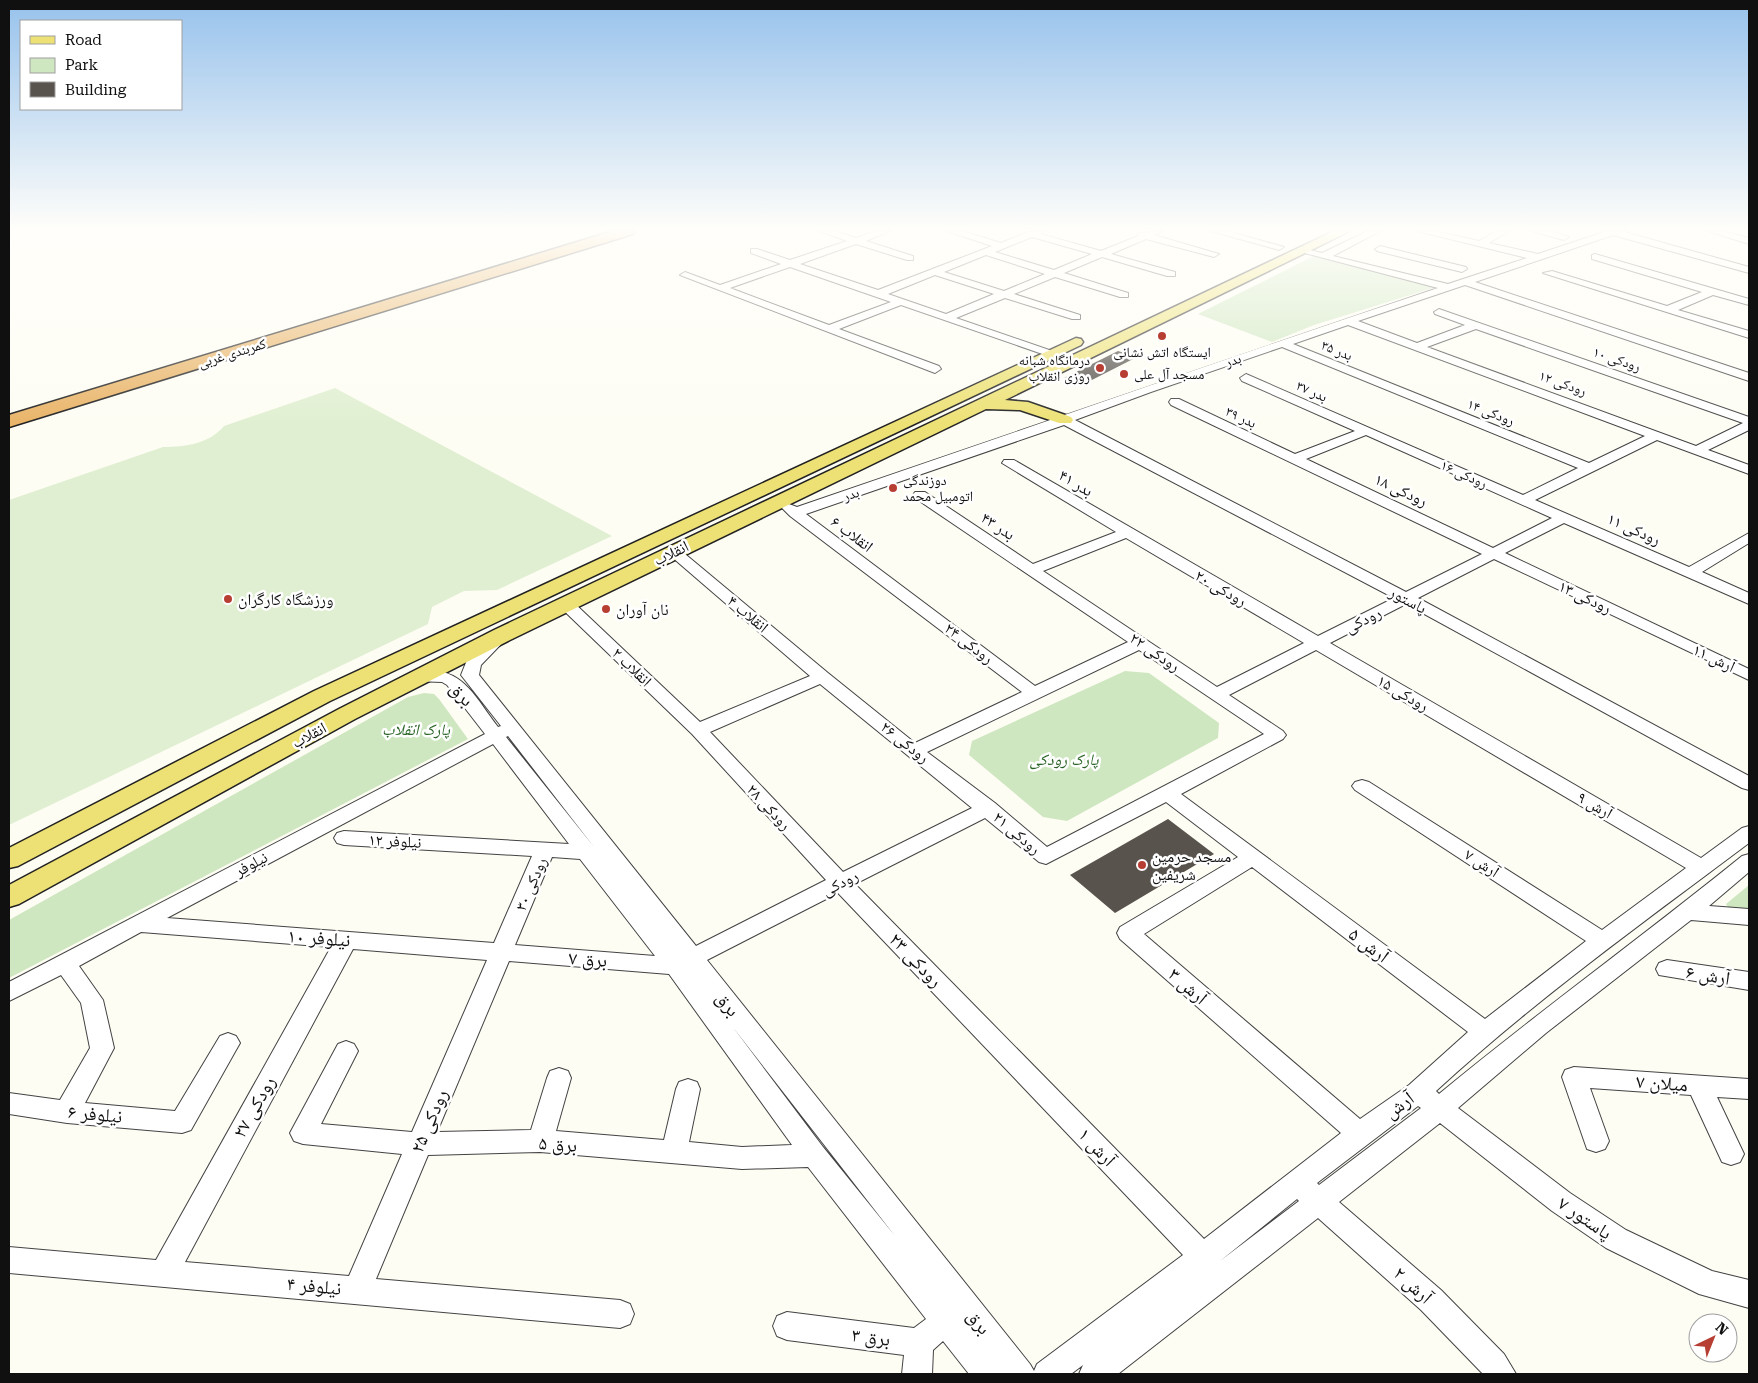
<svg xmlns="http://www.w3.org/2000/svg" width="1758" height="1383" font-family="'Roboto Serif','Noto Naskh Arabic',serif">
<rect width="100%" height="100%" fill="#fefdf4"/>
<path fill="#cfe7c0" d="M1314,256L1436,287L1314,325L1272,342L1198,314Z
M1125,671L1149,673L1219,723L1218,738L1067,821L1043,817L969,755L972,741Z
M424,693L434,694L439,699L468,739L9,978V920L408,697Z
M1749,885V913L1731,912L1726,904Z"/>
<path fill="#e0efd1" d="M335,388L612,536L497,590L464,591L432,607L428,624L9,825V500L163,447C185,447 209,444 224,426Z"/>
<path fill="#58534d" d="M1118,351L1137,357L1084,384L1064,378Z
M1168,819L1214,854L1115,913L1070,875Z"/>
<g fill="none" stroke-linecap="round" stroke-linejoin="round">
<defs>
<path id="minor" d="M820,231H834L856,238L876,231H890L866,241L913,256V260H907L856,244L800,264L878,290L992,246L947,231H962L1001,243L1028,232L1045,231L1041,234L1101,251L1138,236L1139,233L1162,231L1154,235L1219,254L1214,257L1146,239L1111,254L1175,272V276H1167L1102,257L1064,273L1128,293V297H1120L1055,277L1014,294L1080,315V319H1072L1005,298L956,318L1055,352V356L1051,357L901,305L839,329L939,366L941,369L935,373L680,275L685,272L720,285L781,264L751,253V249H757L790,260L847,241ZM1032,237L1092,254L1054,270L995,252ZM986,255L1045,274L1004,291L944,272ZM790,267L891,302L829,325L730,288ZM935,275L994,294L946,314L888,294Z
M1211,231H1227L1284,247L1279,250Z
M1368,231H1380L1333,256L1448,284L1527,258L1417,231H1434L1479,241L1497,231H1509L1489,243L1538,254L1607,231H1621L1749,267V273L1613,235L1475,282L1749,373V381L1465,285L1358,321L1417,343L1465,325L1435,314L1434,312L1439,309L1749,417V430L1708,450L1749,465V474L1657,440L1535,500L1689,567L1749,533V543L1702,572L1749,593V604L1564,523L1505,553L1749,669V680L1494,559L1418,598L1749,776V790L1742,788L1406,604L1330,643L1701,858L1742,828L1749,826V843C1642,923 1534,1001 1436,1091L1439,1094C1538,1012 1642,937 1742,856L1749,854V872L1709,906L1749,909V925L1691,920L1546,1033L1458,1108L1570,1193L1626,1230L1712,1271L1749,1280V1308L1699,1294L1606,1248L1552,1211L1440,1123L1339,1202L1441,1290L1504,1354L1516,1374H1483L1421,1310L1318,1218L1118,1374H1079L1083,1365L1071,1374H969L943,1341L933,1350L932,1374H902L904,1355L787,1340L777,1336L773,1326L777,1316L787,1312L914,1328L926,1319L808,1167L742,1169L540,1152L428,1155L376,1279L620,1300L630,1304L634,1314L630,1324L620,1328L9,1273V1247L156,1260L331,947L141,932L79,966L103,1000L114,1048L85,1103L175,1111L220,1036L228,1033L236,1036L240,1043L236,1050L191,1130L182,1133L67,1123L9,1114V1093L60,1100L90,1048L81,1003L61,975L9,1001V982L485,734L447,685L442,682L414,681L411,677L414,673C461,662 473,695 498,727L501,726L461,675L467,660L494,633H506L508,637L481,665L479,675L696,946L826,880L692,734L560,607L558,604L560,601H572L700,722L810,676L666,552L674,547L679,549L828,673L915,743L1022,692L790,516L782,508L784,505L789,504L797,507C1011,434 1224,359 1438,288L1297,251L1302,248L1322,253ZM1348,325L1645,436L1589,463L1293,344ZM1476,329L1743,423L1696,446L1427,347ZM1282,347L1578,468L1523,495L1246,374L1240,378L1242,381L1355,431L1295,454L1179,399H1171L1169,402L1171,405L1482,554L1406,592L1075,420L1151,392ZM1064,425L1394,598L1318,636L1014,460H1004L1002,463L1116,532L1033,564L925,492H915L913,495L915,498L1128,642L1035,686L806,514ZM1366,435L1552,518L1493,548L1306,459ZM1126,538L1304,643L1217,687L1043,571ZM1139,650L1264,734L1047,847L995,803L927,752ZM1316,650L1686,868L1602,930L1369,782L1362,780L1355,782L1352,786L1355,790L1586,941L1485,1019L1181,794L1283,739L1286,735L1283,731L1229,695ZM820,684L972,808L843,872L710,732ZM508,736L594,847L506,737ZM493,744L569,844L344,831L337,833L334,838L337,843L344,845L532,856L494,943L167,918ZM1166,802L1238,857L1120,927L1117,933L1120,939L1341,1133L1204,1239L855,884L985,818L1039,862L1046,864ZM552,857L580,859L655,956L515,945ZM1252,867L1468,1032L1409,1085L1360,1119L1144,934ZM838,893L1183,1255L1037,1364L1034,1371L1030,1364L707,960ZM353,949L487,960L412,1132L321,1124L358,1051L354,1044L346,1041L338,1044L290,1133L294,1141L303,1144L402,1154L349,1276L185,1262ZM509,961L669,974L792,1145L742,1147L689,1142L700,1089L697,1082L688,1079L679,1082L676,1089L664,1140L556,1131L571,1078L568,1071L559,1068L550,1071L547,1078L531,1130L437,1132ZM732,1026L895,1236L823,1147ZM1418,1106L1421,1108L1319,1185L1317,1183ZM1297,1199L1299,1201L1220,1261Z
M1531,231H1549L1569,237L1564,240Z
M1708,231H1723L1749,238V244Z
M1380,246L1466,267L1467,269L1462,272L1377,251L1375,249Z
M1595,254L1749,299V305L1713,295L1678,310L1749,331V338L1543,273L1552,271L1667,306L1702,292L1592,259V255Z
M1667,960L1749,972V990L1659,975L1656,969L1659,963Z
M1574,1067L1749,1079V1099L1717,1097L1744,1154L1740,1162L1731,1165L1722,1162L1691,1095L1590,1088L1609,1141L1605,1149L1596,1152L1587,1149L1562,1077L1565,1070Z"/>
<path id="major" d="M1334,231H1350L1005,400L1028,402L1071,417L1073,420L1071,423H1059L1020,410L986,409L510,640L355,719L19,904L9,907V885L339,709L494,630Z
M1076,338L1081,339L1083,342L1081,345L330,701L18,866L9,868V848L314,691Z"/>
<path id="highway" d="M613,231H635L633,234L9,427V415Z"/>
</defs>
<use href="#minor" stroke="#434343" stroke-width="2"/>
<use href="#major" stroke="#212121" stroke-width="3"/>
<use href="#highway" stroke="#212121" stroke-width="3"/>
<use href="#minor" fill="#fff" fill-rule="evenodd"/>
<use href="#major" fill="#ede175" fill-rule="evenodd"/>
<use href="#highway" fill="#e9b468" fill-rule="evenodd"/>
</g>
<linearGradient id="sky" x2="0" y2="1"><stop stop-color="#97c2ec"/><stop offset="0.54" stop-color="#fffefa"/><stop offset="1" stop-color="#fffefa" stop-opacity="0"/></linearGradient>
<rect width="1758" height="425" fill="url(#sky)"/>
<g fill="#b63e32" stroke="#fff" stroke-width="2">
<circle cx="1162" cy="336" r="5"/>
<circle cx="1100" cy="368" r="5"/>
<circle cx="1124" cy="374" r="5"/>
<circle cx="893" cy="488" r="5"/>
<circle cx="228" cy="599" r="5"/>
<circle cx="606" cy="609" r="5"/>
<circle cx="1142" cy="865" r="5"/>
</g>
<g text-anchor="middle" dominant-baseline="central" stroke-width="5" stroke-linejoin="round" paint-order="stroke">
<g font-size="14" fill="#101010" stroke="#fff">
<text transform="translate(1337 350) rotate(22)">بدر ۳۵</text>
<text transform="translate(232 353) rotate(-17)">کمربندی غربی</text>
<text transform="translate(1617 359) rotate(19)">رودکی ۱۰</text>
<text transform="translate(1233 360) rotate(-19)">بدر</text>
<text transform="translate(1563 383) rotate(20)">رودکی ۱۲</text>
<text transform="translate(1312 391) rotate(24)">بدر ۳۷</text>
<text transform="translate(1491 412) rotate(22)">رودکی ۱۴</text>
<text transform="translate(1241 417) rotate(25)">بدر ۳۹</text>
<text transform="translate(1464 474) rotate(24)">رودکی ۱۶</text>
<text transform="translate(851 494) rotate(-19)">بدر</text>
</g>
<g font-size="14" fill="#101010" stroke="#fff" text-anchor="start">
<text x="1162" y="352" text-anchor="middle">ایستگاه اتش نشانی</text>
<text x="1090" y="360" text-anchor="end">درمانگاه شبانه<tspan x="1090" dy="16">روزی انقلاب</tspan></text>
<text x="1134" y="374">مسجد آل علی</text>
<text x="903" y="480">دوزندگی<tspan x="903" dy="16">اتومبیل محمد</tspan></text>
</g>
<g font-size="16" fill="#101010" stroke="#fff">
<text transform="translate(1076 483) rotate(31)">بدر ۴۱</text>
<text transform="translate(1401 490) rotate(25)">رودکی ۱۸</text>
<text transform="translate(998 526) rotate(33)">بدر ۴۳</text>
<text transform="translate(1634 529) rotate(24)">رودکی ۱۱</text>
<text transform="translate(852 534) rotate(37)">انقلاب ۶</text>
<text transform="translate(671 553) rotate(-26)">انقلاب</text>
<text transform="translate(1221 588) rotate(30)">رودکی ۲۰</text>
<text transform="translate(1585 597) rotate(25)">رودکی ۱۳</text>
<text transform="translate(1408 600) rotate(28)">پاستور</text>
<text transform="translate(748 614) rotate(40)">انقلاب ۴</text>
<text transform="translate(1363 620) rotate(-27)">رودکی</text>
<text transform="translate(969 643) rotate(37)">رودکی ۲۴</text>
<text transform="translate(1155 652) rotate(34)">رودکی ۲۲</text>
<text transform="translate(1714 658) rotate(25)">آرش ۱۱</text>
<text transform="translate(632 667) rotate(44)">انقلاب ۲</text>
<text transform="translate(1403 693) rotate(30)">رودکی ۱۵</text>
<text transform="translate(309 735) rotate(-28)">انقلاب</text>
<text transform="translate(905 742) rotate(38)">رودکی ۲۶</text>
<text transform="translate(1595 805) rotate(30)">آرش ۹</text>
<text transform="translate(769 807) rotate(47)">رودکی ۲۸</text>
<text transform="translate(1017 833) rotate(40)">رودکی ۲۱</text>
<text transform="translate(395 841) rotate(3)">نیلوفر ۱۲</text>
<text transform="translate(1482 863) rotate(33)">آرش ۷</text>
<text transform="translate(251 864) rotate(-28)">نیلوفر</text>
<text transform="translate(840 883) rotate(-27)">رودکی</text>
<text transform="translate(531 884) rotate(-67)">رودکی ۳۰</text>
</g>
<g font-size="16" fill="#101010" stroke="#fff" text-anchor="start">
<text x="238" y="599">ورزشگاه کارگران</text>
<text x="616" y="609">نان آوران</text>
<text x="1152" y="856">مسجد حرمین<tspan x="1152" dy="18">شریفین</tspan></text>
</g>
<g font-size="16" font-style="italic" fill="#296425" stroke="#fff">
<text x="416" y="729">پارک انقلاب</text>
<text x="1064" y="759">پارک رودکی</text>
</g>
<g font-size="19" fill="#101010" stroke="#fff">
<text transform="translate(462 694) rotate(49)">برق</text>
<text transform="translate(319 938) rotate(4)">نیلوفر ۱۰</text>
<text transform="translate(1369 945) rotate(37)">آرش ۵</text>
<text transform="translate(588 959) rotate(4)">برق ۷</text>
<text transform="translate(916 960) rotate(46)">رودکی ۲۳</text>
<text transform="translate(1708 975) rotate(9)">آرش ۶</text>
<text transform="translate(1188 986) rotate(41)">آرش ۳</text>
<text transform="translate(728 1004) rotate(52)">برق</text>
<text transform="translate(1662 1083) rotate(4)">میلان ۷</text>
<text transform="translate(1399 1105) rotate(-36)">آرش</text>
<text transform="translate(254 1107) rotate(-61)">رودکی ۲۷</text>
<text transform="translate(95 1114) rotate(5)">نیلوفر ۶</text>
<text transform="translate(429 1121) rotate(-67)">رودکی ۲۵</text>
<text transform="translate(558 1144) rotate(4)">برق ۵</text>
<text transform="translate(1097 1147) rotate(46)">آرش ۱</text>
<text transform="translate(1585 1218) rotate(34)">پاستور ۷</text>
<text transform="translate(1413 1285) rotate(42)">آرش ۲</text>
<text transform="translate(314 1286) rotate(5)">نیلوفر ۴</text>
<text transform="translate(979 1322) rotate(52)">برق</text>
<text transform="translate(871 1337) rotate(7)">برق ۳</text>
</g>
</g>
<rect width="1758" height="1383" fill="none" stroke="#101010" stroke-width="20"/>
<rect x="20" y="20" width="162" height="90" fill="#ffffff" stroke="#9f9f9f"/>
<rect x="30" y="36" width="25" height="8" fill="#ede175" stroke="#9f9f9f"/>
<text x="65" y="45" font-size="15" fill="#101010">Road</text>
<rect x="30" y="58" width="25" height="15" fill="#cfe7c0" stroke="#9f9f9f"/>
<text x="65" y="70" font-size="15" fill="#101010">Park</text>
<rect x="30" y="82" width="25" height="15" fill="#58534d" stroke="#9f9f9f"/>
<text x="65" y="95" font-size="15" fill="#101010">Building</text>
<g transform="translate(1713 1338) rotate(43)"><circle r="24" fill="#ffffff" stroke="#9f9f9f"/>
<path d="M0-4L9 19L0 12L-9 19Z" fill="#b63e32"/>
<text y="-8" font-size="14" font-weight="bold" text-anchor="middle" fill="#101010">N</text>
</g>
</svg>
